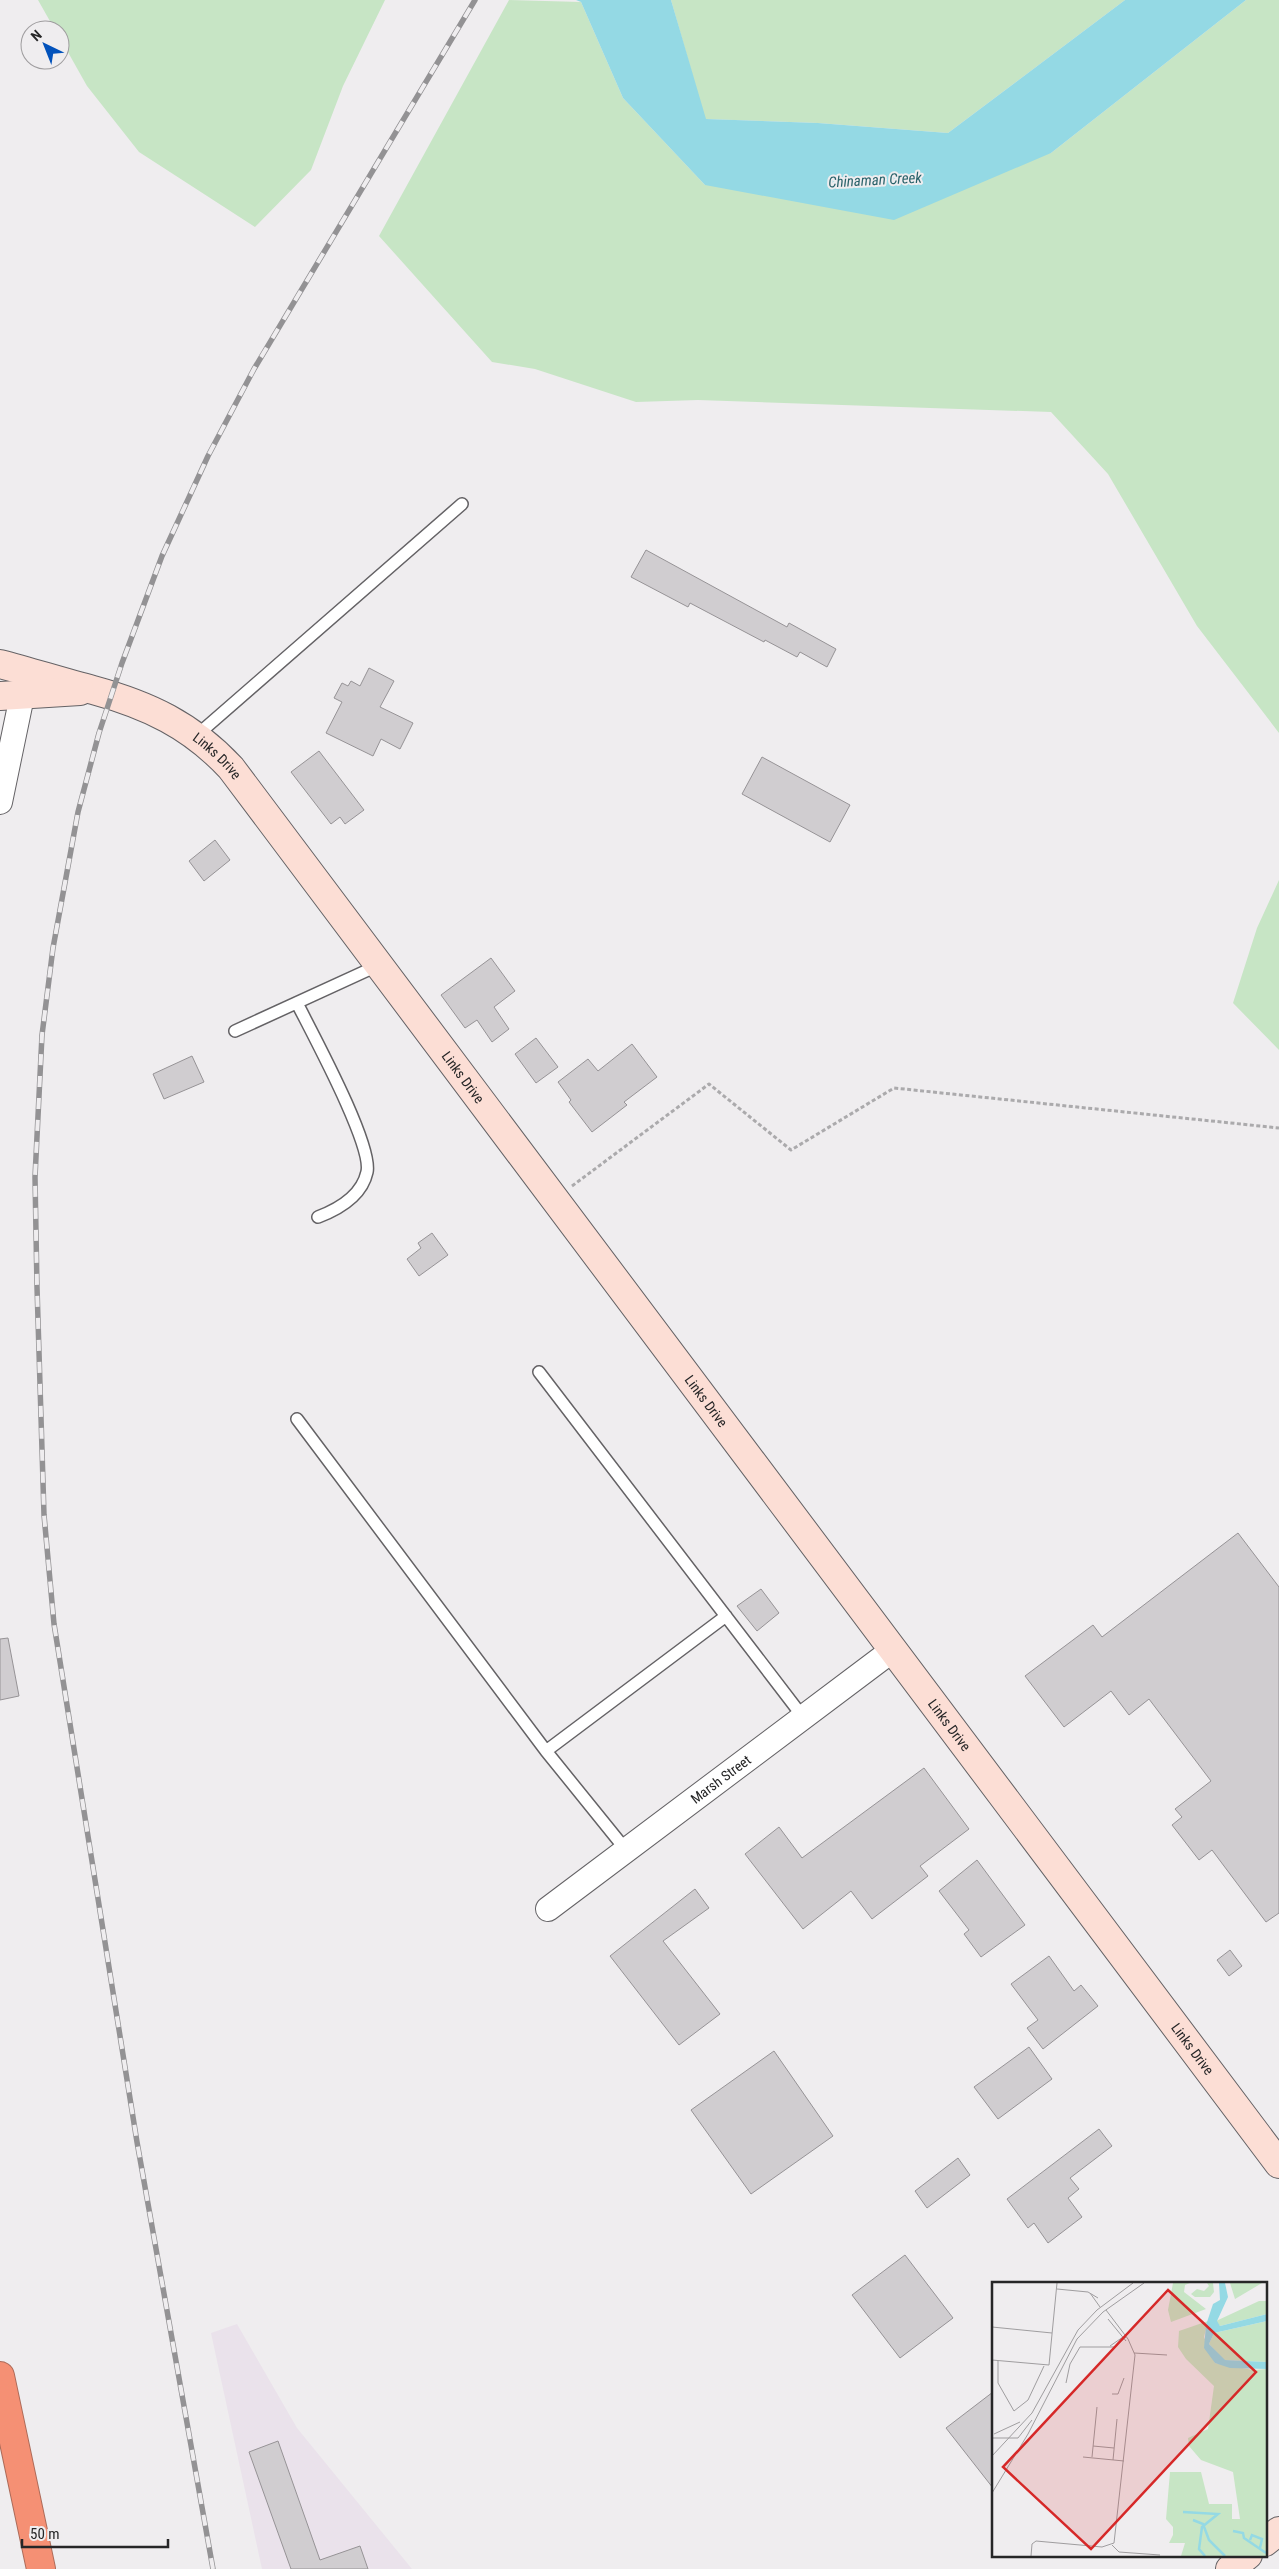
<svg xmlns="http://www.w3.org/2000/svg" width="1279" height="2569" font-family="'Roboto Condensed',sans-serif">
<rect width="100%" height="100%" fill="#efedef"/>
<path fill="#eae2eb" d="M237,2324L297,2428L412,2569H262L211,2333Z"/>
<path fill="#c7e5c5" d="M38,0H385L343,86L311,170L255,227L139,152L87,86L60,38V30H55Z
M509,0L581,2L623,98L705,185L1051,153L1246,0H1279V733L1197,626L1108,474L1051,412L698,400L636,402L535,369L492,362L379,236Z
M671,0H1125L948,133L818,123L705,119Z
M1279,880V1050L1233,1003L1257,928Z"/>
<path fill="#94d9e4" d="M576,0H671L706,119L818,123L948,133L1125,0H1246L1051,153L894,220L705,185L623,98L581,2Z"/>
<path fill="#d0cdd0" stroke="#969396" d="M646,550L787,627L789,623L836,649L827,667L800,652L797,657L765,640L764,642L690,603L688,607L631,577Z
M369,668L394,681L380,707L413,723L400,749L381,739L373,756L326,733L342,702L334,698L342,683L348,686L351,681L360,686Z
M319,751L364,810L345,824L340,817L331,824L291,772Z
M762,757L850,805L830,842L742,794Z
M215,840L230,860L204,881L189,861Z
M491,958L515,991L494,1007L509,1029L492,1042L477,1020L465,1028L441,995Z
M536,1038L558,1067L536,1083L515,1054Z
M632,1044L657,1077L624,1102L627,1105L592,1132L569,1102L571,1100L558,1082L588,1059L598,1071Z
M192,1056L204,1082L164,1099L153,1074Z
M432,1233L448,1255L419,1276L407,1259L421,1248L418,1243Z
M1238,1533L1279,1587V1913L1266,1922L1212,1850L1199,1860L1172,1825L1182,1817L1175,1809L1211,1781L1149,1699L1129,1715L1111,1691L1064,1727L1025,1676L1093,1625L1102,1637Z
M761,1589L779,1613L757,1631L737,1606Z
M8,1638L19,1696L0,1700V1639Z
M924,1768L969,1829L920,1866L928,1876L872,1919L851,1891L803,1929L745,1854L779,1827L802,1858Z
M977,1860L1025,1925L981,1957L964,1934L969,1930L939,1891Z
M695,1889L709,1908L663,1941L720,2014L679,2045L610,1956Z
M1230,1950L1242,1966L1229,1976L1217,1960Z
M1049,1956L1074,1991L1081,1985L1098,2006L1043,2049L1027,2028L1038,2020L1011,1984Z
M1029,2047L1052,2079L998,2119L974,2087Z
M774,2051L833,2136L751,2194L691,2110Z
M1099,2129L1112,2146L1070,2178L1079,2189L1068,2198L1082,2217L1048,2243L1034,2223L1028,2228L1007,2199Z
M958,2158L970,2175L927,2208L915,2191Z
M905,2255L953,2318L900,2358L852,2295Z
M993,2392V2488L946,2428Z
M278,2441L320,2560L360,2546L368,2569H291L249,2452Z"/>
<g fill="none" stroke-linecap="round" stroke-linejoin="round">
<defs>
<path id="lane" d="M196,736L462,504
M297,1003C312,1033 373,1145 367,1172C362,1195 339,1209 318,1217
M235,1031L379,965
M539,1372L803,1717
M297,1419L546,1751L626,1850
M546,1751L726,1616"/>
<g id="street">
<path d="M0,802L22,696"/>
<path id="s1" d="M548,1909L894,1649"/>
</g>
<g id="secondary">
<path id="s2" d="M0,664C31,672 62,682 93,690C148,705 191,725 231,768L1279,2164"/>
<path d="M0,696L80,691"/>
<path d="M1265,2542L1279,2531"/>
<path d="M1230,2569L1248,2555"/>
</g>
<path id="highway" d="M0,2376L41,2569"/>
</defs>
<use href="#lane" stroke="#646265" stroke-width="14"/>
<use href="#street" stroke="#646265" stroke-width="26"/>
<use href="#secondary" stroke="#646265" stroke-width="30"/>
<use href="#highway" stroke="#ad6b59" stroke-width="30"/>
<path stroke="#abaaac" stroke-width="3" stroke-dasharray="4 2.5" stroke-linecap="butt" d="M572,1186L709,1084L791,1150L894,1088L1279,1128"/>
<use href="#lane" stroke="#fff" stroke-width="11"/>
<use href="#street" stroke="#fff" stroke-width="24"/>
<use href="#secondary" stroke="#fcded5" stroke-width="28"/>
<use href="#highway" stroke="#f59074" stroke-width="28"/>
<defs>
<path id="rail" d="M213,2569L137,2142L54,1624L44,1515L37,1287L35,1177L42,1035L53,948L78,812L99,733L122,663L162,556L208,456L254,369L475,0"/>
</defs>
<use href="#rail" stroke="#939294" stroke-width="5.5"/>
<use href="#rail" stroke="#efedef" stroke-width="4" stroke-dasharray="11" stroke-linecap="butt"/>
</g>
<g text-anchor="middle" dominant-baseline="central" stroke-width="4" stroke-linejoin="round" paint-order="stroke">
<g font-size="14" fill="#262627" stroke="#efedef">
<text stroke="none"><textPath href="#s2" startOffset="239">Links Drive</textPath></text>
<text stroke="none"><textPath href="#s2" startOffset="644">Links Drive</textPath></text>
<text stroke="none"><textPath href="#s2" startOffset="1049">Links Drive</textPath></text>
<text stroke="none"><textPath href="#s2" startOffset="1454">Links Drive</textPath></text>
<text stroke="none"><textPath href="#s1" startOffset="216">Marsh Street</textPath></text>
<text stroke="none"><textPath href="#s2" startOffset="1859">Links Drive</textPath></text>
</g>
<g font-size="15" font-style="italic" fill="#286169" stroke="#efedef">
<text transform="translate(875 180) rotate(-3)">Chinaman Creek</text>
</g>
</g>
<g transform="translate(992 2282)">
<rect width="275" height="275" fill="#efedef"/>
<path d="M181,1H198L193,3L192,10L214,27L179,40L176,28ZM215,1H221L222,10L218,15H203L199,12L205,7L212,9L217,4ZM238,1H270L243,17ZM267,19H275V32L228,44L224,39ZM216,39L212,55L223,81L261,88L275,87V274H189L193,261H177L181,253V245L174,237L178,190H209L217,222H240V237H248L241,190L209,178L197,164L196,156L216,147L222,104L194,77L186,65L187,49ZM275,39V80L232,78L217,62L222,51Z" fill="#c7e5c5"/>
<path d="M227,1H233L236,15L225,39L228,44L275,32V39L222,51L217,62L233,78L275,80V87L238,86L223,81L212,66L214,43L221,22L228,18Z" fill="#94d9e4"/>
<path fill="none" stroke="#94d9e4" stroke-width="2.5" d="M191,230L226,232L210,245L207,267L213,274M201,238L211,242L217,258L233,274M241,249L251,251L252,256L274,271M258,258L260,253L270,257L268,266"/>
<path fill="none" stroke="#9f9d9f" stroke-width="1" d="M65,7L96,10L106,16M98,11L108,25M116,37L134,59M0,45L60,51M118,64L131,55M142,71L175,73M0,78L57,83L65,1M6,79V101L22,129L36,118L52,84M74,101L78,82L88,65H122L134,55M120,112H126L132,96M2,152L28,140M0,156H26L40,138M101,164L122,166M0,174L40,131L86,48L105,28L141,1M91,175L132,179M100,175L105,125M121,178L125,137M0,211L36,152L85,57L111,30L152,1M120,263L127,270L168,273M39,274L40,262L44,259L110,265L122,261L143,73L136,57L114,28"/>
<path fill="#d62828" fill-opacity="0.15" stroke="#d62828" stroke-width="2.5" d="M176,8L264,90L99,267L11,185Z"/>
<rect width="275" height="275" fill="none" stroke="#262627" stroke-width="2.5"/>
</g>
<g transform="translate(45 45) rotate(317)"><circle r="24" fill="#efedef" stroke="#9f9d9f"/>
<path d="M0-4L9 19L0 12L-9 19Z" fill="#0252bb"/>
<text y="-8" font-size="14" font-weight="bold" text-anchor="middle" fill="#262627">N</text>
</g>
<path d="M22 2539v8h146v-8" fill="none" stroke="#262627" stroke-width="2.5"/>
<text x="30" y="2539" font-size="15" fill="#262627" stroke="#efedef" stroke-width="4" paint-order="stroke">50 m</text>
</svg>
